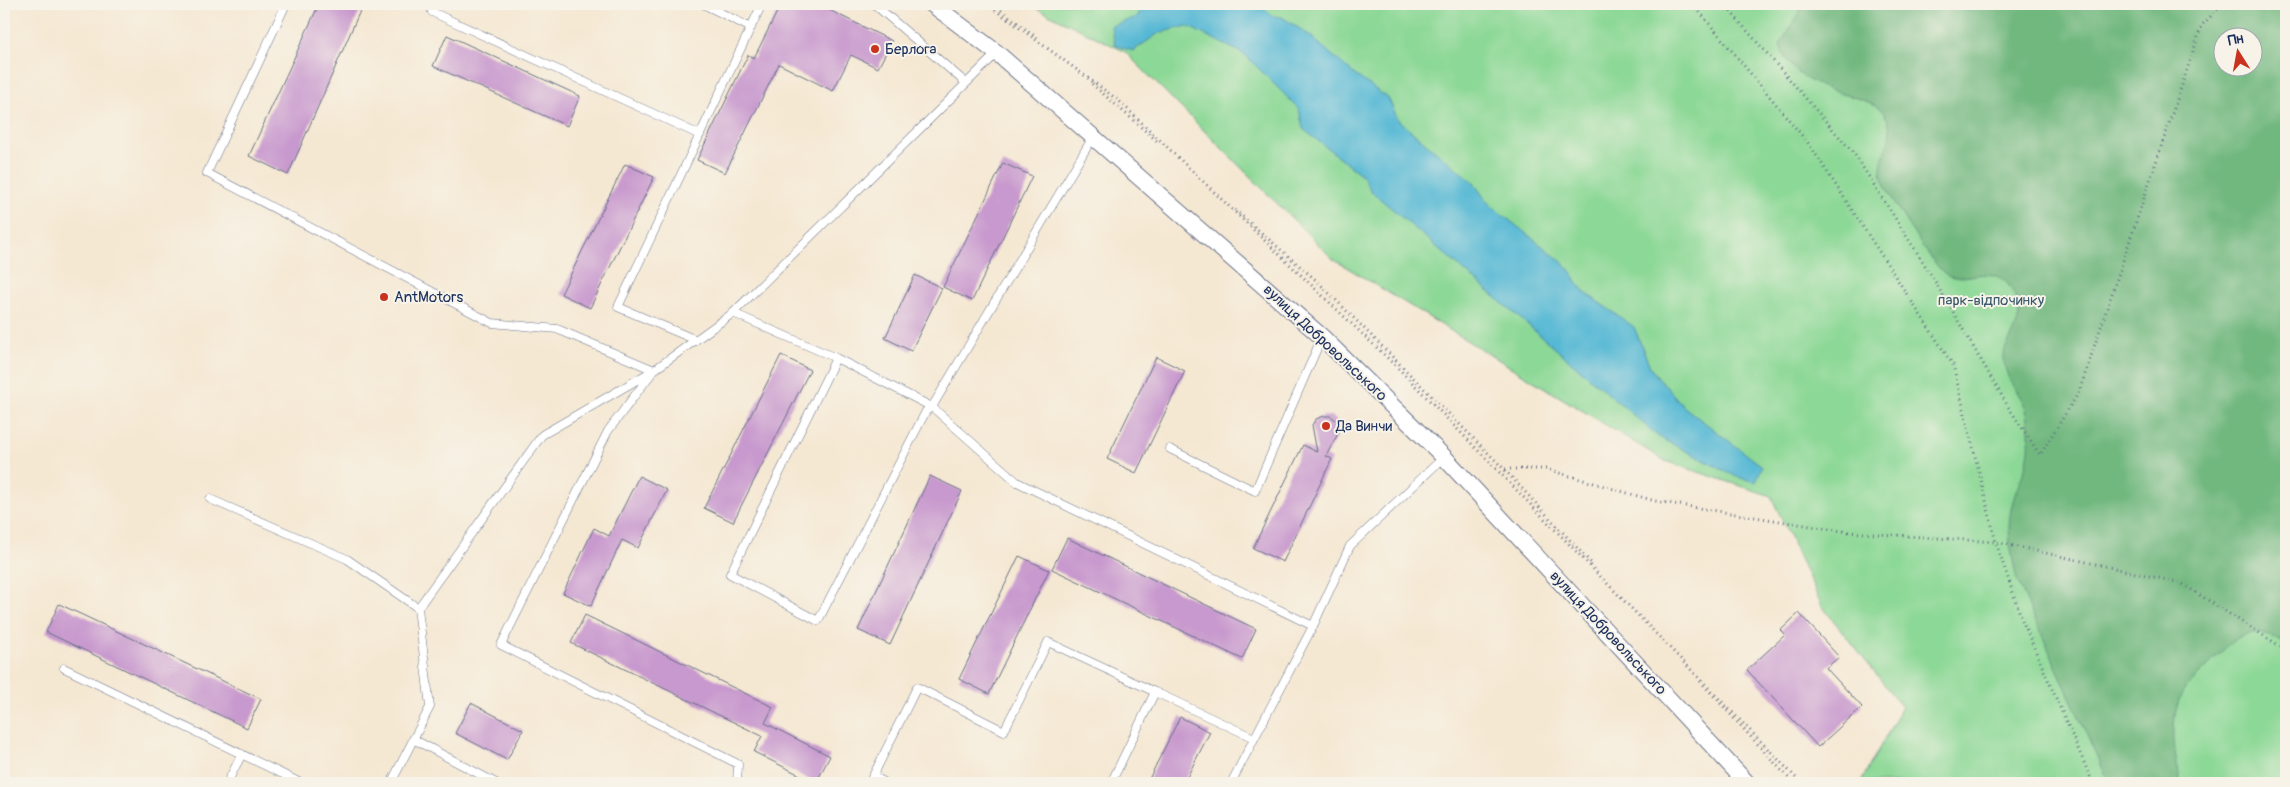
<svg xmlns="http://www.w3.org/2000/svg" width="2290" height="787" font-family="Pangolin,sans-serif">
<rect width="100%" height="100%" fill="#f7f3e8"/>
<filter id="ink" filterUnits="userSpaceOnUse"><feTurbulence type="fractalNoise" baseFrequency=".02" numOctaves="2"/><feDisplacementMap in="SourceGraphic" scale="10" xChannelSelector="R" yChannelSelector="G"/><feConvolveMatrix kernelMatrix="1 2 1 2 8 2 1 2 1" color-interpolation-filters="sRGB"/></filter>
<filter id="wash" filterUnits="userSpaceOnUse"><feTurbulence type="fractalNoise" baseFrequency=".0096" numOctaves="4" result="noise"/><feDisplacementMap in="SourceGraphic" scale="20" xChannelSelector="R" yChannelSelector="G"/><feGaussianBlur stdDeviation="1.12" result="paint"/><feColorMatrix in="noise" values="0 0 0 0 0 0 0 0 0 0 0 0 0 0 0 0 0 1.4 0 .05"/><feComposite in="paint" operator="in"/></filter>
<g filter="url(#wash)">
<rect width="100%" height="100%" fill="#f5e8d3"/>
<path fill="#8cd896" stroke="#54847a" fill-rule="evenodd" d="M1028,4H2286V783H1860L1902,707L1822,606L1771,496L1665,461L1333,259L1124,51ZM2222,38H2252V68H2222Z"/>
<path fill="#71b87f" stroke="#46746e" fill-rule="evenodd" d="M1802,4H2286V644C2243,620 2235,639 2206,668C2195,679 2183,687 2178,703C2170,728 2175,758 2181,783H2109L2017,580C2012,557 2006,532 2011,509C2017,480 2032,466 2029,433C2029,426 2028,417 2026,410C2020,390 2003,380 2004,355C2004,350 2007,346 2009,341C2019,323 2023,312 2013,292C1995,256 1961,289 1943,272C1930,260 1882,189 1881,173C1880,150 1900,136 1883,112C1876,103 1863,100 1853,97C1824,89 1788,77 1780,45L1801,8ZM2222,38H2252V68H2222Z"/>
<path fill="#55b8d4" stroke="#387499" d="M1144,4H1260L1272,16L1282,17L1309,35L1355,75L1388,98L1399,121L1473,182L1489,204L1566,265L1584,292L1634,327L1651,369L1684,407L1762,466L1756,482L1737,477L1659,437L1371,191L1363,176L1303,129L1299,109L1244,54L1187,26L1159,33L1133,51L1115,45L1111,26L1137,17Z"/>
<g id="blocks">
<path fill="#c899ce" d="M319,4H363L288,175L249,156Z
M781,4H817L892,41L878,68L851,55L833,91L779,64L725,173L697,160L748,55L754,58Z
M447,35L580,96L567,126L433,66Z
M1003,163L1032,176L972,301L943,287Z
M625,164L654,177L590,308L561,294Z
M915,275L942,288L911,351L885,338Z
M781,355L810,370L733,522L704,508Z
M1156,357L1185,371L1136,473L1107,459Z
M1324,416H1331L1338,422L1340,430L1326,456L1332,459L1283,562L1253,548L1303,445L1317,452L1312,425L1316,419Z
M639,476L667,490L638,548L622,540L591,606L563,593L594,528L609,536Z
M930,476L962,491L890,645L858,630Z
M1067,538L1256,629L1242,659L1052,569Z
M1019,556L1049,570L989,694L959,679Z
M59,604L261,699L247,728L46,632Z
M1799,613L1839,657L1826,668L1862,707L1818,747L1747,670L1785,635L1781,630Z
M585,615L773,707L765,723L830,756L816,783L754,752L762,736L571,643Z
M471,703L523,730L507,760L455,733Z
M1180,717L1210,732L1184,783H1147Z"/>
</g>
</g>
<g filter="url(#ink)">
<use href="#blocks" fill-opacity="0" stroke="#677087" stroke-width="1"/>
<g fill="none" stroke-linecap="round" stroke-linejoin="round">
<defs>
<path id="service" d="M286,4L207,173L492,323L557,329L654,370L608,431L501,645L738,764L737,783
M434,4L432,12L700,135
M703,4L751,28
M874,4L966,83
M733,313L836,358L730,574L818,621L926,411L932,407L1093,137
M696,340L618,307L762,4
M836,358L932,407L1017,482L1313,626
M1170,449L1255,491L1322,337
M210,499L347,559L418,608
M64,668L301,783
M413,739L496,783
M873,776L917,687L1004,731L1048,642L1155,692
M227,783L242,754
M391,783L430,707L418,608L542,435L654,370L733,313L997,53
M869,783L873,776L886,783
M1111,783L1155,692L1254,738
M1231,783L1313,626L1350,546L1444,457"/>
<path id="minor" d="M932,4L997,53L1322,337L1444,457L1747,783"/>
</defs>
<use href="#service" stroke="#677087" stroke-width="9"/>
<use href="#minor" stroke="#677087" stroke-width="18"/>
<path stroke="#677087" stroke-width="3" stroke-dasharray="1 4" stroke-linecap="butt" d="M987,4L1118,100L1400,370L1801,783
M993,4L1040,40
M1693,4L1809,144L1953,365L1996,542L2022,620L2093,783
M1724,4L1855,155L1930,273L2009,408L2040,455L2079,392L2202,25L2223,4
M1092,84L1157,141
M1235,210L1317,281L1504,469L1592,564
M1505,469H1546L1655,501L1848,532L1996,542L2181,583L2286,650
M1700,681L1793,783"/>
<use href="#service" stroke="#fff" stroke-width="8"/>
<use href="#minor" stroke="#fff" stroke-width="16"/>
</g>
</g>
<g fill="#c8321e" stroke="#f7f3e8" stroke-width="2">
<circle cx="875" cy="49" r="5"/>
<circle cx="384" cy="297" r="5"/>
<circle cx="1326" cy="426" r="5"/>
</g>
<g text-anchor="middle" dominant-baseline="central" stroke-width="4" stroke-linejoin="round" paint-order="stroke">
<g font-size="15" fill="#1b2f5e" stroke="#f7f3e8" text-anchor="start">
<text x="885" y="49">Берлога</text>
<text x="394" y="297">AntMotors</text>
<text x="1336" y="426">Да Винчи</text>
</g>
<g font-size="15" fill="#37596c" stroke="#f7f3e8">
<text x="1991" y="300">парк-відпочинку</text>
</g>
<g font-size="15" fill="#1b2f5e" stroke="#f7f3e8">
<text transform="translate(1325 343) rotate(43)">вулиця Добровольського</text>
<text transform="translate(1608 633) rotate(47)">вулиця Добровольського</text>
</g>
</g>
<rect width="2290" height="787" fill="none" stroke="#f7f3e8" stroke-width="20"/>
<g transform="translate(2238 52) rotate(349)"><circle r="24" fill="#f7f3e8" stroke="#9fa5b1"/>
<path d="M0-4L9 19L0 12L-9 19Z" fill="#c8321e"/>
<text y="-8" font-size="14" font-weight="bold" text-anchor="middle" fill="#1b2f5e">Пн</text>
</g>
</svg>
